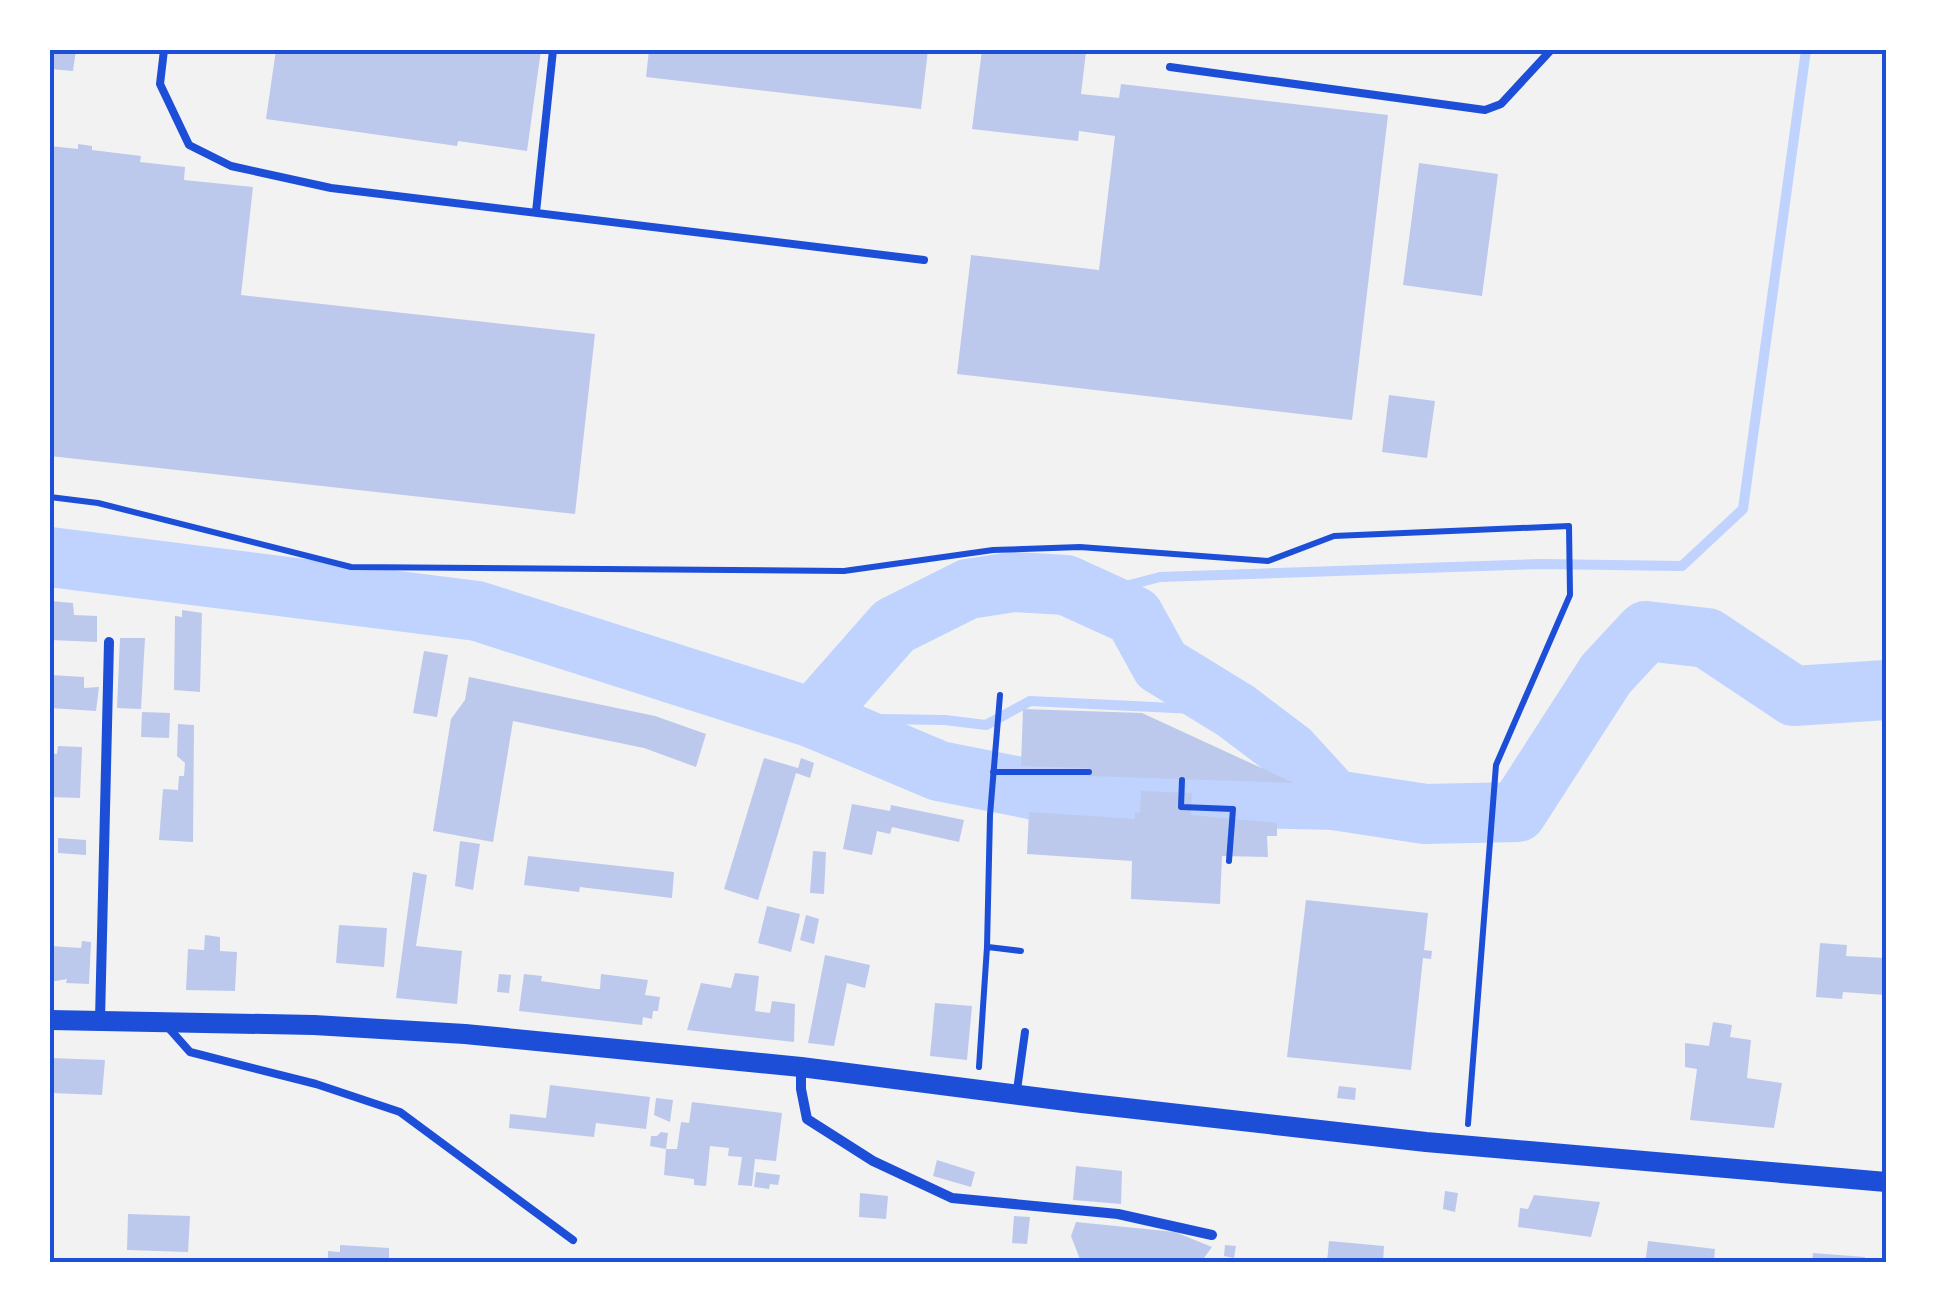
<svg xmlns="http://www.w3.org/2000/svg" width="1936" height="1312" font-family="'Fira Sans Condensed',sans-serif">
<rect width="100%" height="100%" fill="#f2f2f2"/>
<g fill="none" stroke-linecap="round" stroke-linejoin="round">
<path stroke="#bfd3fe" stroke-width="10" d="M1091,595L1160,577L1540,564L1682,566L1743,509L1806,50
M813,718L945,720L986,725L1030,701L1236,711"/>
<path stroke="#bfd3fe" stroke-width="60" d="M50,557L477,611L813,718L894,626L968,589L1013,582L1066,585L1134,616L1161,665L1236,711L1290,752L1334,800L1425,814L1517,812L1606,674L1646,631L1707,638L1794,696L1886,690
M813,718L939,771L1051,793L1334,800"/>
</g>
<path fill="#bdc9ec" d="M50,50H76L73,71L50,69Z
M276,50H541L527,151L458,141L457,146L266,119Z
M649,50H928L921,109L646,77Z
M982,50L1086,52L1081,94L1119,98L1121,84L1388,115L1352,420L957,374L971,255L1099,270L1115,136L1079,131L1078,141L972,129Z
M78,144L92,146V150L141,156L140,162L185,167L184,180L253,187L241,295L595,334L575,514L50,456V146L78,149Z
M1419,163L1498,174L1482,296L1403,285Z
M1389,395L1435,401L1427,458L1382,452Z
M50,601L73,603L74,615L97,616V642L50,640Z
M182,610L202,613L200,692L174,690L175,616L182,617Z
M120,638H145L141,709L117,708Z
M424,651L448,655L437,717L413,713Z
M50,675L84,677V688L99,687L96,711L50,708Z
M469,677L655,716L706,734L696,767L644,748L513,721L493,842L433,831L451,719L465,700Z
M1023,709L1142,713L1294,783L1089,776V768L1021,766Z
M142,712L170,713L169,738L141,737Z
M178,724L194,725L193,842L159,840L163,789L178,790L179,776H184L185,763L177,756Z
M58,746L82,747L80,798L50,797V753L57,754Z
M764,758L798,768L801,758L814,763L810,778L796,773L758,900L724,889Z
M1141,791L1192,793L1191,815L1277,823V836H1267L1268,857L1222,856L1220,904L1131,899L1132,861L1027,854L1029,812L1135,819V812L1140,813Z
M852,804L890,811L891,805L964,820L959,842L892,827L890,834L877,831L872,855L843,849Z
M58,838L86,840V855L58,853Z
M460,841L480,844L473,890L455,886Z
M813,851L826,852L824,894L810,893Z
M528,856L674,872L672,898L580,887L579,892L524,885Z
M413,872L427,875L416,946L462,951L457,1004L396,998Z
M1306,900L1428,913L1424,950L1432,951L1431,959L1423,958L1411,1070L1287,1057Z
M767,906L800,914L791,952L758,943Z
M806,915L819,919L814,944L800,940Z
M339,925L387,928L384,967L336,963Z
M205,935L220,937V951L237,952L235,991L186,990L188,949L204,950Z
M82,941L91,942L89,984L66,983L67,979L50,982V946L81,948Z
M1820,943L1847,945L1846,956L1886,958V995L1843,992L1842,999L1816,997Z
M825,955L870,965L865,988L847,983L834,1046L808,1043Z
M735,973L759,976L755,1011L770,1013L772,1001L795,1004L794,1042L687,1030L701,983L731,988Z
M499,974L511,975L509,993L497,992Z
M524,974L542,976L541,981L596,989H600L601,974L648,980L645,995L660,997L658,1011H653L652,1019L643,1017L642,1025L519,1011Z
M935,1003L972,1006L967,1060L930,1056Z
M1713,1022L1732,1025L1730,1037L1751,1040L1747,1078L1782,1083L1774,1128L1690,1120L1697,1069L1685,1067V1043L1709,1046Z
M50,1058L105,1060L102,1095L52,1093Z
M550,1085L650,1097L646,1129L596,1123L594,1137L509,1128L510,1114L546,1118Z
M1339,1086L1356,1088L1355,1100L1337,1098Z
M656,1098L673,1100L670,1122L654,1115Z
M692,1102L782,1113L776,1161L755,1159L752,1186L738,1185L742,1157L728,1156L729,1148L710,1146L706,1186L694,1185V1179L664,1175L666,1149H677L681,1122L689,1123Z
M661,1132L668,1133L666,1149L650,1146L651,1136H657Z
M937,1160L975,1172L971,1187L933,1176Z
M1076,1166L1122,1171L1121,1204L1073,1200Z
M756,1172L780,1175L778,1185L770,1184L769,1189L754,1187Z
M1445,1191L1458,1193L1455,1212L1443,1209Z
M860,1193L888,1196L886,1219L859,1217Z
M1534,1195L1600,1202L1591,1237L1518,1227L1520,1208L1528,1209Z
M128,1214L190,1216L188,1252L127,1250Z
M1014,1216L1030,1217L1027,1244L1012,1243Z
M1076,1222L1175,1232L1212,1247L1201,1262H1081L1071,1236Z
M1329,1241L1384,1246L1383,1262H1327Z
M1648,1241L1715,1249L1714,1262H1640L1646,1257Z
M340,1245L389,1248V1262H328V1251L340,1252Z
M1225,1245L1236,1246L1234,1258L1224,1256Z
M1813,1253L1865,1257V1262H1812Z"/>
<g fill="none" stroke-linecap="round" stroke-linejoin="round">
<path stroke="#1d4ed8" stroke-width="6" d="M50,497L98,503L351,567L844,571L993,550L1080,547L1268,561L1334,536L1569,526L1570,595L1496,765L1468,1124
M993,772H1089
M1182,780L1181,807L1233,809L1229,861
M988,947L1021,951
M979,1067L987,947L990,815L1000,695"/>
<path stroke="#1d4ed8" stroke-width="8" d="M164,50L160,84L189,145L231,166L331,188L924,260
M1170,67L1485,110L1501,104L1551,50
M536,212L553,50
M166,1025L190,1052L316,1084L400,1112L573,1240
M1017,1090L1025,1032"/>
<path stroke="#1d4ed8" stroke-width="10" d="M100,1020L109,642
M801,1068V1089L807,1119L873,1161L952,1198L1118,1214L1212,1235"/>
<path stroke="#1d4ed8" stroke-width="20" d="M50,1020L314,1025L465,1034L801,1067L1082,1103L1426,1142L1886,1182"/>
</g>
<rect width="1936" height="1312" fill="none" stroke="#ffffff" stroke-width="105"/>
<rect x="52" y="52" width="1832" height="1208" fill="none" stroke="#1d4ed8" stroke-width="4"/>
</svg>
